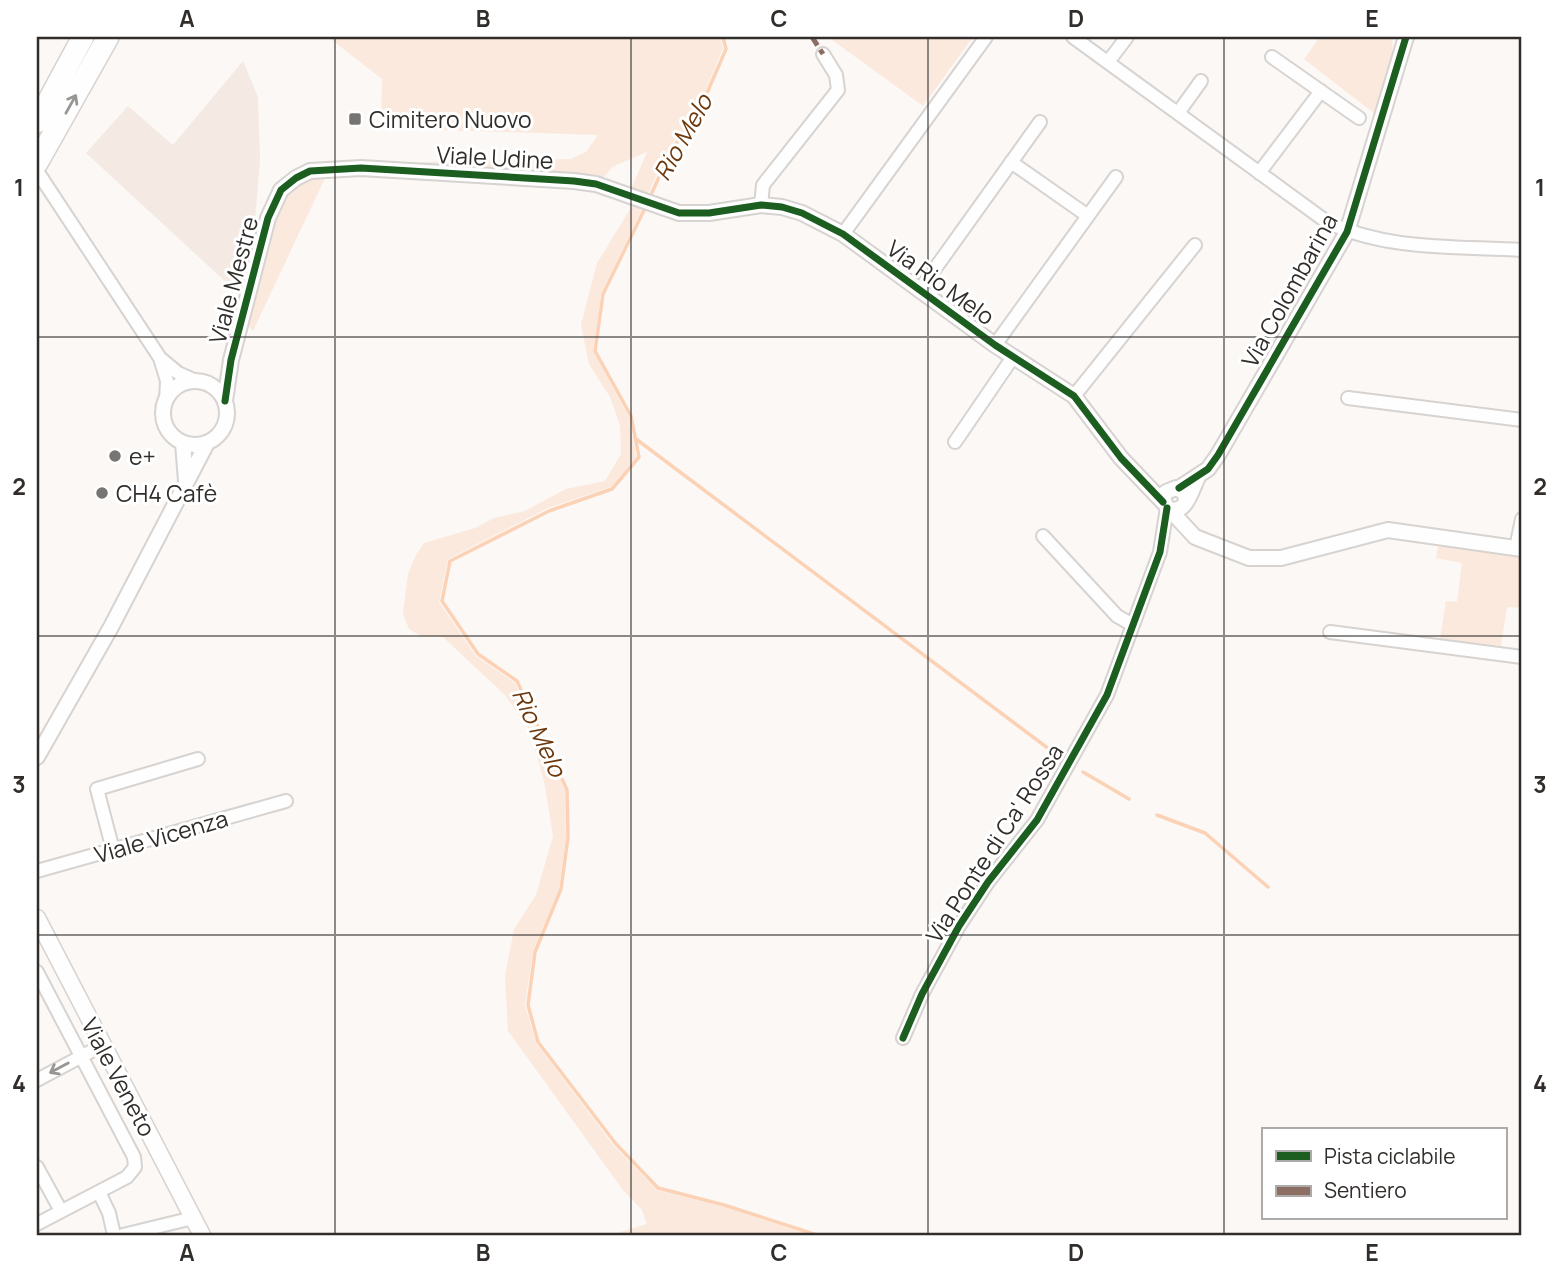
<svg xmlns="http://www.w3.org/2000/svg" width="1559" height="1272" font-family="Manrope,sans-serif">
<rect width="100%" height="100%" fill="#fbf8f5"/>
<path fill="#f4eae3" d="M243,61L258,97L260,159L255,221L242,297L86,153L128,106L173,145Z"/>
<path fill="#fce9dd" d="M328,37H720L723,48L705,92L665,156L647,196L631,189L647,152L612,167L603,179L569,173L380,163L571,159L586,152L598,135L381,128L382,79Z
M828,37H973L923,106Z
M1320,37H1392L1393,55L1375,114L1304,59Z
M319,177L325,178L253,331L249,326V318C258,284 269,210 294,189C302,183 310,180 319,177Z
M634,203L643,207L601,293L593,351L629,417L636,457L611,487L548,508L448,559L439,602L476,656L515,683L565,791L566,838L559,889L533,951L525,1005L536,1043L614,1146L657,1190L724,1207L810,1235H610L647,1224L642,1210L623,1190L508,1031L505,976L514,929L536,895L553,836L544,781L530,731L505,695L443,637H422L409,629L403,614L408,574L416,555L424,543L475,528L494,518L525,511L566,489L605,481L621,454L620,425L610,397L589,364L581,325L597,263Z
M1438,546L1522,554V608L1507,607L1501,646L1440,639L1446,601L1457,602L1462,563L1436,558Z"/>
<g fill="none" stroke-linecap="round" stroke-linejoin="round">
<path stroke="#fcd2b6" stroke-width="3.5" d="M650,197L668,157L707,93L726,49L723,37
M647,204L603,294L595,351L631,416L639,457L612,489L549,511L450,561L442,601L478,654L517,681L567,790L568,837L561,889L535,952L528,1005L538,1042L616,1144L658,1188L724,1205L817,1235
M636,439L1065,761
M1083,772L1129,799
M1157,815L1205,833L1268,887"/>
<defs>
<path id="minor" d="M1073,37L1327,222C1388,251 1456,246 1522,250
M1272,57L1359,118
M1108,62L1127,37
M1178,113L1201,81
M1011,162L1088,216
M37,171L160,358L178,373L196,381
M1259,173L1321,91
M761,205L763,185L838,90L836,75L823,54
M843,234L986,37
M919,291L1040,122
M995,345L1116,177
M160,358L167,381L166,401
M1074,396L1195,245
M1348,398L1522,420
M955,442L1013,357
M1043,536L1117,616L1133,625
M1516,548L1522,519
M1330,632L1522,657
M113,850L97,789L198,759
M37,871L286,801
M37,972L134,1157L135,1167L127,1177L37,1224
M903,1038L922,994L959,926L988,882L1037,820L1107,695L1160,552L1167,508
M37,1080L103,1045
M37,1167L61,1211
M99,1192L109,1213L114,1235
M123,1235L193,1218"/>
<path id="tertiary" d="M163 413a32 32 0 1 1 64 0a32 32 0 1 1-64 0Z
M225,401L231,360L268,218L281,190L296,178L310,171L361,168L574,181L596,184L679,213H709L761,205L782,207L802,213L843,234L995,345L1074,396L1121,458L1163,502
M183,443L186,481
M1179,488L1208,469L1218,455L1347,232L1406,37
M1186,501L1185,493L1176,488L1166,492L1163,498L1167,508C1186,517 1191,491 1198,477
M1170,510L1195,537L1249,558H1281L1388,530L1522,549
M37,757L111,627L207,443"/>
<path id="secondary" d="M37,918L202,1235"/>
<path id="motorway" d="M37,122L83,37
M37,163L108,37"/>
</defs>
<use href="#minor" stroke="#d6d3d1" stroke-width="16"/>
<use href="#tertiary" stroke="#d6d3d1" stroke-width="18"/>
<use href="#secondary" stroke="#d6d3d1" stroke-width="19"/>
<use href="#motorway" stroke="#d6d3d1" stroke-width="24"/>
<use href="#minor" stroke="#fefefe" stroke-width="12"/>
<use href="#tertiary" stroke="#fefefe" stroke-width="14"/>
<use href="#secondary" stroke="#fefefe" stroke-width="16"/>
<use href="#motorway" stroke="#fefefe" stroke-width="21"/>
<path stroke="#8d6e63" stroke-width="5" stroke-dasharray="10 5" stroke-linecap="butt" d="M812,37L823,54"/>
<defs>
<path id="cycleway" d="M225,401L231,360L268,218L281,190L296,178L310,171L361,168L574,181L596,184L679,213H709L761,205L782,207L802,213L843,234L995,345L1074,396L1121,458L1163,502
M1179,488L1208,469L1218,455L1347,232L1406,37
M903,1038L922,994L959,926L988,882L1037,820L1107,695L1160,552L1167,508"/>
</defs>
<use href="#cycleway" stroke="#fff" stroke-width="11"/>
<use href="#cycleway" stroke="#1b5e20" stroke-width="7"/>
</g>
<defs><path id="oneway-shaft" d="M-6 0H5M1.5-3L5.5 0L1.5 3" fill="none" stroke-width="1.6" stroke-linecap="round" stroke-linejoin="round" transform="scale(1.75)"/></defs>
<g stroke="#979694">
<use href="#oneway-shaft" transform="translate(71 104) rotate(-61)"/>
<use href="#oneway-shaft" transform="translate(59 1068) rotate(152)"/>
</g>
<path fill="none" stroke="#302d2b" stroke-width="2" stroke-opacity="0.55" d="M335,37V1235M631,37V1235M928,37V1235M1224,37V1235M37,337H1522M37,636H1522M37,935H1522"/>
<g fill="#777472" stroke="#fff" stroke-width="2.5">
<rect x="348" y="112" width="14" height="14" rx="3.5"/>
<circle cx="115" cy="456" r="7"/>
<circle cx="102" cy="493" r="7"/>
</g>
<g text-anchor="middle" dominant-baseline="central" stroke-width="6" stroke-linejoin="round" paint-order="stroke">
<g font-size="23" fill="#302d2b" stroke="#fff" text-anchor="start">
<text x="369" y="119">Cimitero Nuovo</text>
<text x="129" y="456">e+</text>
<text x="116" y="493">CH4 Cafè</text>
</g>
<g font-size="23" fill="#302d2b" stroke="#fff">
<text transform="translate(495 157) rotate(3)">Viale Udine</text>
<text transform="translate(233 280) rotate(-75)">Viale Mestre</text>
<text transform="translate(941 282) rotate(36)">Via Rio Melo</text>
<text transform="translate(1289 290) rotate(-61)">Via Colombarina</text>
<text transform="translate(161 836) rotate(-16)">Viale Vicenza</text>
<text transform="translate(994 843) rotate(-57)">Via Ponte di Ca' Rossa</text>
<text transform="translate(119 1077) rotate(62)">Viale Veneto</text>
</g>
<g font-size="24" font-style="italic" fill="#6e380c" stroke="#fff">
<text transform="translate(682 137) rotate(-61)">Rio Melo</text>
<text transform="translate(540 732) rotate(65)">Rio Melo</text>
</g>
</g>
<rect width="1559" height="1272" fill="none" stroke="#ffffff" stroke-width="77"/>
<rect x="1262" y="1128" width="245" height="91" fill="#ffffff" stroke="#acabaa" stroke-width="2"/>
<rect x="1276" y="1151" width="35" height="10" fill="#1b5e20" stroke="#acabaa" stroke-width="2"/>
<text x="1324" y="1164" font-size="21" fill="#302d2b">Pista ciclabile</text>
<rect x="1276" y="1186" width="35" height="10" fill="#8d6e63" stroke="#acabaa" stroke-width="2"/>
<text x="1324" y="1198" font-size="21" fill="#302d2b">Sentiero</text>
<rect x="38" y="38" width="1482" height="1196" fill="none" stroke="#302d2b" stroke-width="2.5"/>
<g font-size="23" text-anchor="middle" font-weight="bold" fill="#302d2b">
<text x="187" y="27">A</text>
<text x="483" y="27">B</text>
<text x="779" y="27">C</text>
<text x="1076" y="27">D</text>
<text x="1372" y="27">E</text>
<text x="19" y="196">1</text>
<text x="1540" y="196">1</text>
<text x="19" y="495">2</text>
<text x="1540" y="495">2</text>
<text x="19" y="793">3</text>
<text x="1540" y="793">3</text>
<text x="19" y="1092">4</text>
<text x="1540" y="1092">4</text>
<text x="187" y="1261">A</text>
<text x="483" y="1261">B</text>
<text x="779" y="1261">C</text>
<text x="1076" y="1261">D</text>
<text x="1372" y="1261">E</text>
</g>
</svg>
